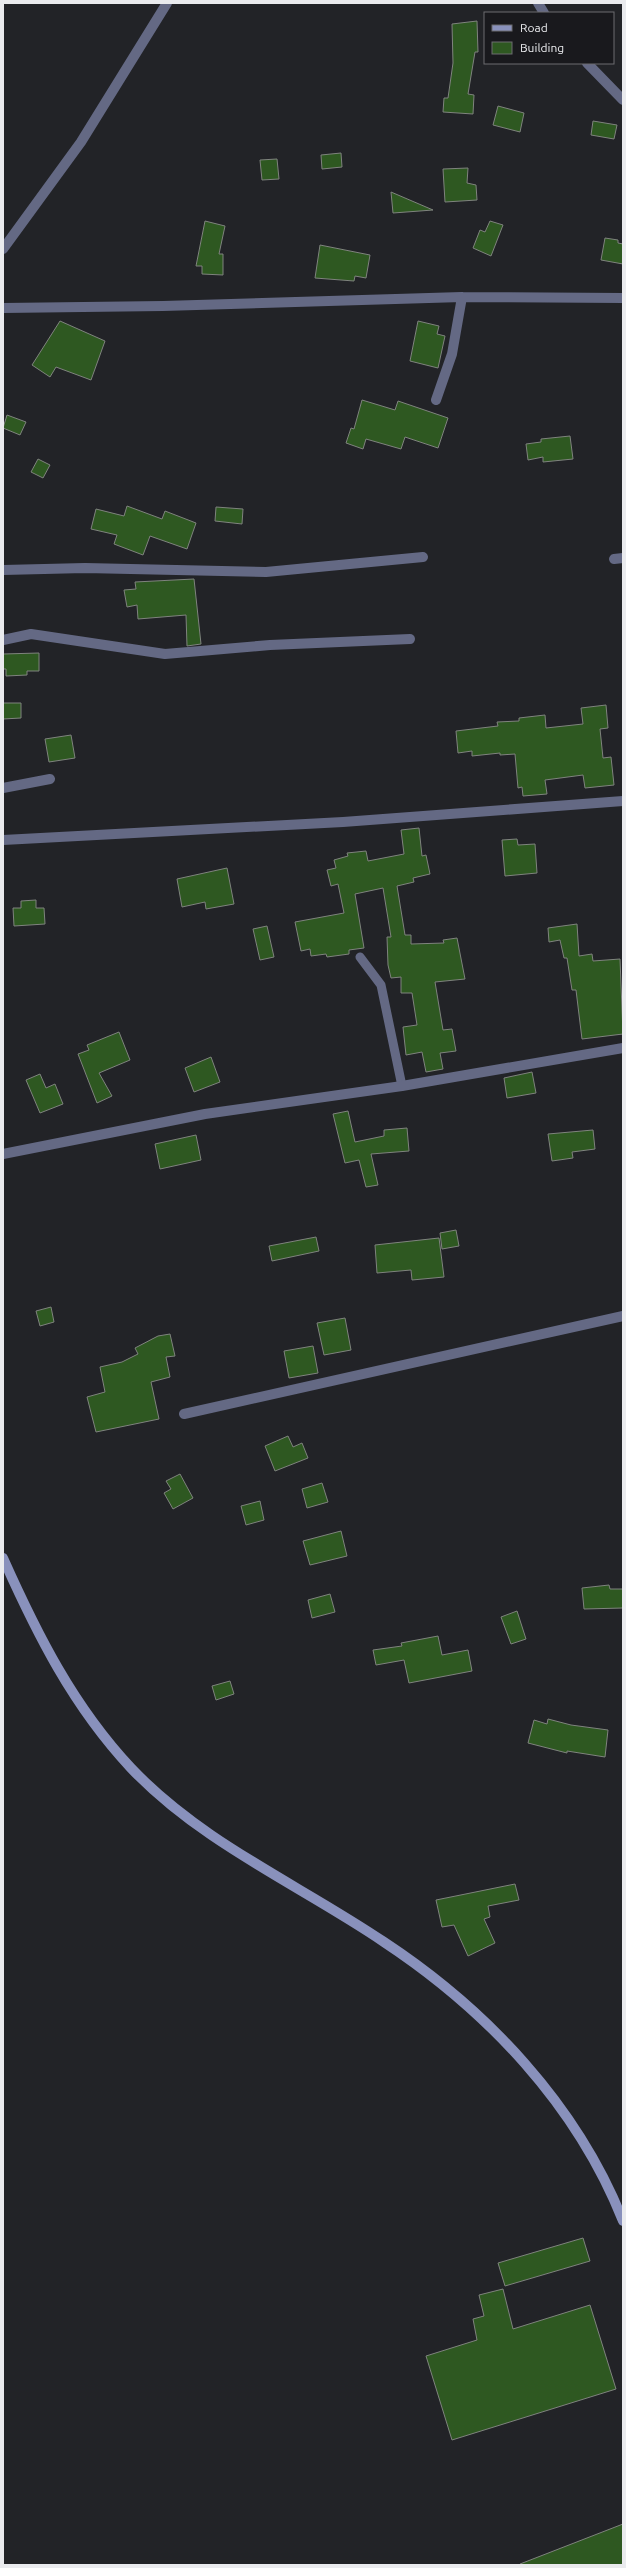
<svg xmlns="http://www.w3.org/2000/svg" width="626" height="2568" font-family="Ubuntu,sans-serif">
<rect width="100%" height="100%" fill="#222327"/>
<path fill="#2e5821" stroke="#7f837e" d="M477,21L478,52H475L468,94L474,95L473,114L443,112L444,98H448L453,63L452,24Z
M498,106L524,113L520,132L493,125Z
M593,121L617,125L614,139L591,135Z
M341,153L342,167L322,169L321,155Z
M277,159L279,179L262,180L260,160Z
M468,168L467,183L476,185L477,200L445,202L443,169Z
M391,192L433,210L393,213Z
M205,221L225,226L219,254H223V275L202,274V266H196Z
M490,221L503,225L491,256L473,248L480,230L485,232Z
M605,238L618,240V243L623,244V264L601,260Z
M320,245L370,255L366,278L355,276L354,281L315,278Z
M60,321L105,341L91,380L56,367L50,377L32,365Z
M418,321L439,326L437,334L445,336L438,368L410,361Z
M362,400L395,410L398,401L448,418L438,448L405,437L401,449L366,439L363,449L346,443L351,428L354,429Z
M7,415L26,422L20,435L3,428Z
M570,436L573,459L543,462V457L528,460L526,444L541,442V439Z
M38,459L50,465L43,478L31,472Z
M127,506L162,519L165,511L196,523L187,549L150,536L143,555L114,544L117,535L91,529L96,509L124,516Z
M216,507L243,509L242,524L215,521Z
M194,579L201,644L187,646L186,615L138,619L137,605L127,607L124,590L136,589L135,582Z
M39,653V671H27V675L6,676V669H3V654Z
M3,703H21V718L3,719Z
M606,705L608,728L600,729L603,758L611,757L614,785L585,788L583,775L545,780L547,794L523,796L522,787L518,788L515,754L500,755V753L472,756V751L458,753L456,731L498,726L497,722L519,721V718L545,715L546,728L583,724L581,708Z
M71,735L75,758L49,762L45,739Z
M419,828L422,856L426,855L430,874L413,878L414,882L397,886L405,935H411V944L444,943L443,940L457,938L465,979L435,982L443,1030L452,1029L456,1051L440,1053L443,1069L426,1072L422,1052L406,1055L403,1027L417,1025L412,993H401V977L391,978L388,965L387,937H391L383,888L355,894L364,948L349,950V954L327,957L326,954L311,956L310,949L301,951L295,922L344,913L338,884L331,886L327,870L336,868L334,860L348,856L347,853L366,851L368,861L404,854L401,830Z
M517,839L518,845L535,844L537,873L505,876L502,840Z
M227,868L234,904L206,909L205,902L182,907L177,879Z
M36,900V908H44L45,924L14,926L13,908H21V901Z
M577,924L579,956L592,954L593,961L620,959L623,1034L582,1039L576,990H572L567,958H564L560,940L549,942L548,928Z
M267,926L274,957L260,960L253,929Z
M119,1032L130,1060L99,1073L112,1096L97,1103L78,1054L89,1050L87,1045Z
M211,1057L220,1082L194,1092L185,1068Z
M532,1072L536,1093L507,1098L504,1078Z
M40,1074L46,1088L55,1084L63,1104L40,1113L26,1080Z
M348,1111L355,1142L384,1136V1130L407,1128L409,1151L371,1154L378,1185L366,1187L359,1160L345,1163L333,1114Z
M593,1130L595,1149L572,1152L573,1158L552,1161L548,1134Z
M196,1135L201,1160L160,1169L155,1144Z
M456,1230L459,1246L442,1249L440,1233Z
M316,1237L319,1251L272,1261L269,1246Z
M439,1238L444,1277L412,1280L411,1270L377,1273L375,1245Z
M51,1307L54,1322L40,1326L36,1311Z
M345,1318L351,1350L324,1355L317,1323Z
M170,1334L175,1356L166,1357L170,1377L151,1382L159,1419L96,1432L87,1397L105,1392L100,1367L122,1362L138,1354L135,1348L158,1336Z
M313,1346L318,1373L289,1378L284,1351Z
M288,1436L293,1447L302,1443L308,1458L275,1471L265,1446Z
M180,1474L193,1498L173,1509L164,1493L171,1489L166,1481Z
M322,1483L328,1502L307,1508L302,1489Z
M260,1501L264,1520L246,1525L241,1506Z
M341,1531L347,1556L310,1565L303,1541Z
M609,1585L610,1589H623V1608L584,1609L582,1588Z
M330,1594L335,1612L312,1618L308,1600Z
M517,1611L526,1639L511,1644L501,1617Z
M438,1636L442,1655L468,1650L472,1671L409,1683L404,1660L376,1665L373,1650L402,1646L401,1643Z
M230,1681L234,1694L216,1700L212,1686Z
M548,1719L571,1725L608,1730L605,1757L567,1751V1753L528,1743L534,1720L547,1724Z
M515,1884L519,1900L488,1906L490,1917L484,1919L495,1943L468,1956L454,1925L442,1927L436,1900Z
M583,2238L590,2261L505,2286L498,2263Z
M503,2289L513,2329L590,2305L616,2389L452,2440L426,2356L477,2340L473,2319L484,2316L479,2295Z
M623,2524V2565H520V2564Z"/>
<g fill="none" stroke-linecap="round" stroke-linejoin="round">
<path stroke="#646984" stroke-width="9" d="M360,957L381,985L402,1086"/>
<path stroke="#646984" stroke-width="10" d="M538,3L544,13
M587,63L623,100
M3,249L81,142L167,3
M3,308L163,306L462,297L623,298
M436,400L452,354L462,297
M614,559L623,558
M3,570L85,568L266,572L423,557
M3,640L31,634L165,654L270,645L410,639
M3,788L50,779
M3,840L343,822L623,801
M3,1154L205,1114L402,1086L623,1048
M184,1414L623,1316"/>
<path stroke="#8991bc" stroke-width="10" d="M3,1558C37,1634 73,1706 131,1768C202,1843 300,1885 384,1942C487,2010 577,2105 623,2221"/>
</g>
<rect width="626" height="2568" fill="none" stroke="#eaebee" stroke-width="8"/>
<rect x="484" y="12" width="130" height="52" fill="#19191d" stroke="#6d6d71"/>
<rect x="492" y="25" width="20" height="6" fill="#8991bc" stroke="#6d6d71"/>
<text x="520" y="32" font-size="12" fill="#eaebee">Road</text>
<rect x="492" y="42" width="20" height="12" fill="#2e5821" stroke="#6d6d71"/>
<text x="520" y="52" font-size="12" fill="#eaebee">Building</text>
</svg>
